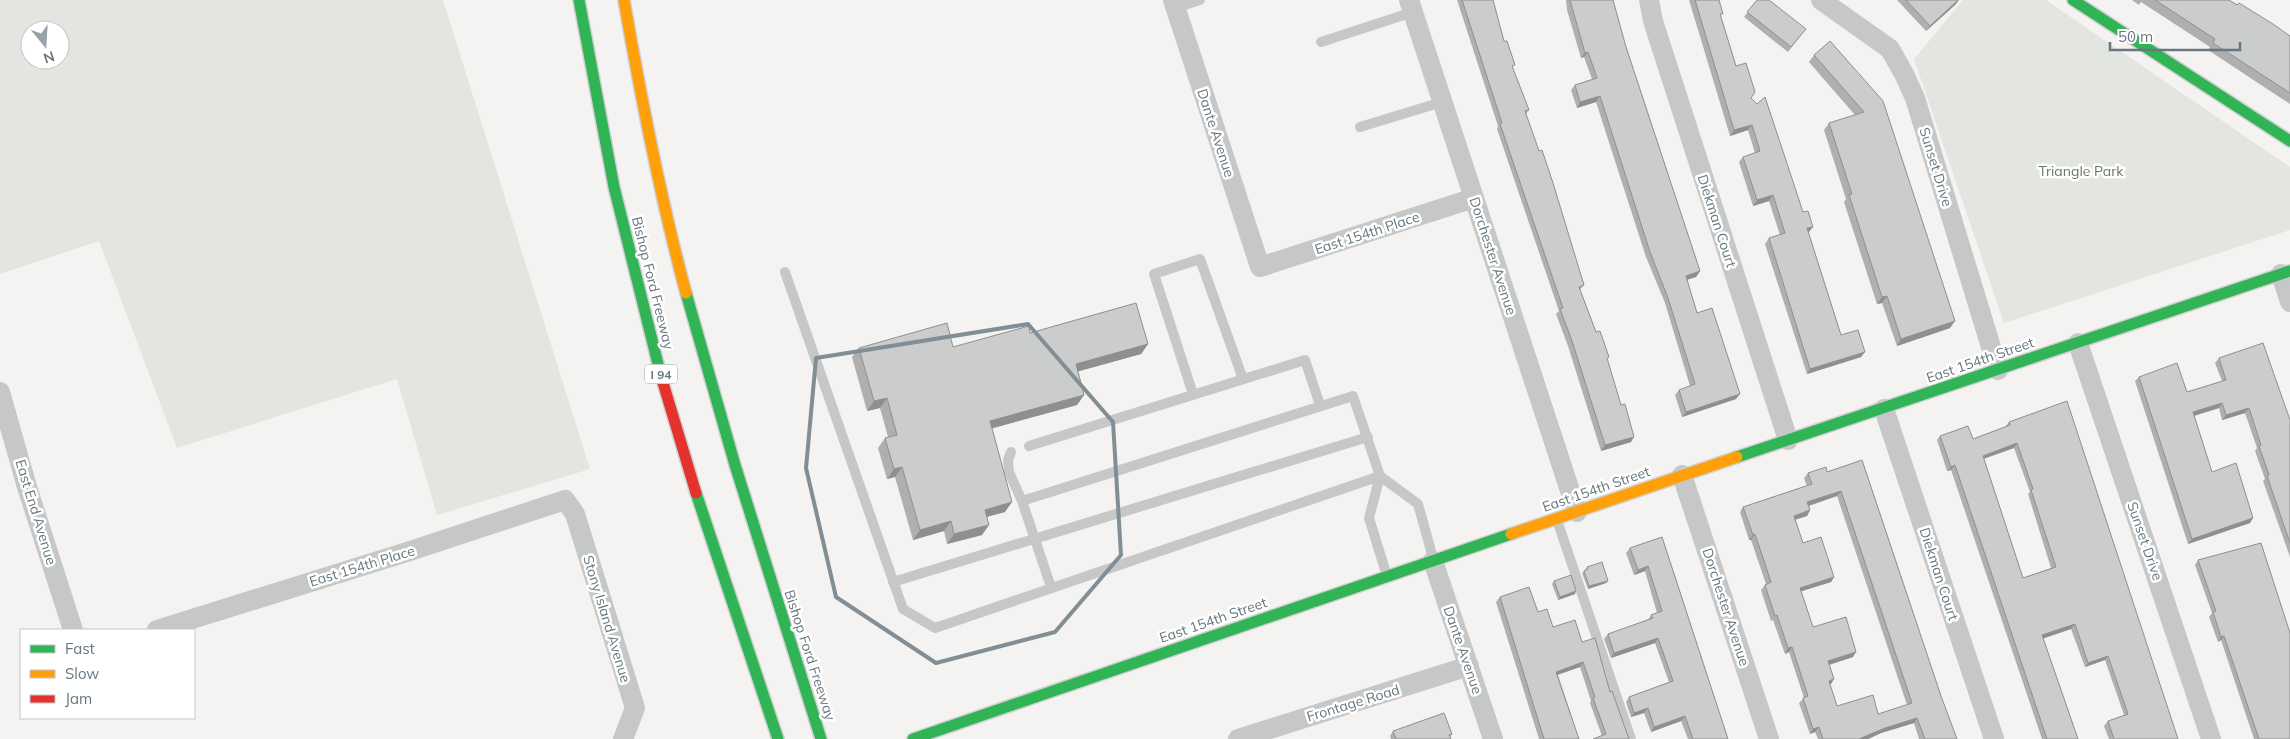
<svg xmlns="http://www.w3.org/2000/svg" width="2290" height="739" font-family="Mulish,sans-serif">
<rect width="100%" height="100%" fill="#f4f3f2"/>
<path fill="#e3e5e0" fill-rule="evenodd" d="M0,0H443L590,469L437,515L397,379L177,448L99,241L0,274ZM30,30H60V60H30Z
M1963,0H2046L2290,167V230L2004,323L1914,59Z"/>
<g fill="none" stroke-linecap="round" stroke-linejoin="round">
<defs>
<path id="fast" d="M579,0L614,187L661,376
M2073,0L2290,141
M686,293L735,465L821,739
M1737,457L2290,271
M696,493L778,739
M913,739L1511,534"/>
<path id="slow" d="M624,0C641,98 660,197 686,293
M1511,534L1737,457"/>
<path id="jam" d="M661,376L696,493"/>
</defs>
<use href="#fast" stroke="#d0d0d0" stroke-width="14"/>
<use href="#slow" stroke="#d0d0d0" stroke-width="14"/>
<use href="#jam" stroke="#d0d0d0" stroke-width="14"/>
<path stroke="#c6c8c8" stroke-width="10" d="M1175,8L1200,0
M1321,42L1413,12
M1360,127L1442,102
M785,272L903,609L935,628L1380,476
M1193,394L1154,274L1200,259L1243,379
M1029,446L1305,360L1320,405
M1011,452L1008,460L1009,472L1022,501L1051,587
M1380,476L1418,504L1433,558
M1022,501L1353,396L1380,476L1369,518L1387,576
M1557,520L1631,739
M893,582L1368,437"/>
<path stroke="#c6c8c8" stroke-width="20" d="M1173,0L1260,267L1474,198
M1409,0L1577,512
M1649,0L1653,21L1788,440
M1821,0L1890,49L1904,74L1915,98L1998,370
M2281,274L2290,302
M2078,343L2211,739
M0,392L27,487L73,630
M1884,409L1994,739
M1682,475L1769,739
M1433,561L1493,739
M157,630L410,551L565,500L575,514L635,708L623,739
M1238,739L1469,666"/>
<use href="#fast" stroke="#30b455" stroke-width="11"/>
<use href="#slow" stroke="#ff9f0a" stroke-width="11"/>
<use href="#jam" stroke="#e5322d" stroke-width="11"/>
</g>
<path fill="#afafaf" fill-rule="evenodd" d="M1457,0H1493L1504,41L1513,68L1529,110L1526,114L1584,285L1580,290L1607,360L1631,442L1601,451L1568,346L1556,314L1559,311L1497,129L1498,126Z
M1566,0H1613L1626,47L1700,271L1696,277L1687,280L1697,313L1736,399L1682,417L1675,395L1679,390L1690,386L1665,303L1646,257L1596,102L1577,108L1571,90L1575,85L1592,79L1584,57L1581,58L1567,10Z
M1689,0H1719L1721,17L1736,66L1751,98L1809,232H1808L1841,335L1861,357L1807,374L1765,244L1769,238L1780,235L1769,201L1753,206L1739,162L1743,157L1755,153L1748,130L1730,136Z
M1757,0L1802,34L1788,52L1744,17Z
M1897,0H1959L1955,5L1926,31Z
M2132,0H2229L2290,36V104L2208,50L2210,47L2141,2L2139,5Z
M1814,55L1883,101L1950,328L1897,346L1882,303L1877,304L1844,202L1846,199L1824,130L1829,123L1855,115L1809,62Z
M1030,333L1148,344L1141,354L1078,371L1084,395L1077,405L992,428L1005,512L987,517L982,535L947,544L944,531L913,540L895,477L887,479L878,448L885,438L888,437L880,408L867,411L852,357L859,348L953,347Z
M2219,358L2290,420V557L2263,481L2265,479L2255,451L2257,448L2245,413L2222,420L2219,408L2194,416L2212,472L2250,523L2188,544L2135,381L2139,377L2187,392L2222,381L2215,363Z
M2009,422L2178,739H2109L2104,726L2108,721L2124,715L2105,660L2085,667L2071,629L2043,638L2078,739H2042L1951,470L1947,471L1937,440L1940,436L1973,439L2005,427ZM2014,448L2030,492L2028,494L2051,568L2023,578L1984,459Z
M1862,460L1941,696L1957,739H1919L1914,723L1881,733L1868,739H1818L1815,732L1810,734L1799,703L1804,698L1789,652L1785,654L1773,620L1771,621L1761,590L1765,585L1766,584L1751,540H1749L1740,512L1743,507L1807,486L1804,478L1808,473L1827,472ZM1837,496L1907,705L1878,714L1837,706L1830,684L1834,679L1829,665L1853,657L1813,627L1801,591L1831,582L1834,577L1803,543L1795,520L1807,516L1810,510L1809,506Z
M1662,537L1728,739H1688L1681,721L1651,732L1644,713L1631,717L1626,702L1629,697L1669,682L1655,643L1611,658L1604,639L1608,634L1648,620L1651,615L1657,613L1645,571L1634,575L1626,553L1630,548Z
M2198,560L2290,739H2254L2221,640L2218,642L2209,617L2212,613L2195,565Z
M1587,567L1606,583L1588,589L1582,573L1585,570Z
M1554,581L1575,594L1558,600L1552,584Z
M1500,597L1538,612L1553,627L1582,642L1610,692L1629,739L1602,736L1590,703L1591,701L1580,667L1558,675L1579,739H1539L1496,602Z
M1393,731L1452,734L1450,737L1451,739H1391L1390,736Z"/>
<path fill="#8e8f8f" d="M1959,0L1955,5L1926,31L1930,26Z
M1588,52L1584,57L1581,58L1585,53Z
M1600,96L1596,102L1577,108L1580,102Z
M1752,125L1748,130L1730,136L1734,130Z
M1773,195L1769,201L1753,206L1757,200Z
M1813,227L1809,232L1803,234L1807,228Z
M1700,271L1696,277L1682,281L1686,276Z
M1887,296L1882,303L1877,304L1882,297Z
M1955,321L1950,328L1897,346L1901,339Z
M1148,344L1141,354L1069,374L1076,364Z
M1865,352L1861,357L1807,374L1810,369Z
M1740,394L1736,399L1682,417L1686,412Z
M1084,395L1077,405L983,431L990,421Z
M887,398L880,408L867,411L874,401Z
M2222,403L2219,408L2190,417L2193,412Z
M2249,408L2245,413L2222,420L2226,415Z
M1634,437L1631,442L1601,451L1605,445Z
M2017,443L2014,448L1979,460L1983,456Z
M1955,465L1951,470L1947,471L1951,467Z
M902,467L895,477L887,479L894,469Z
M1841,491L1837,496L1804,507L1807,502Z
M1012,502L1005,512L978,519L985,510Z
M1810,510L1807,516L1790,521L1794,516Z
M2253,518L2250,523L2188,544L2192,539Z
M951,521L944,531L913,540L920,530Z
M989,525L982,535L947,544L954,534Z
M1755,534L1751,540H1749L1753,535Z
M1648,566L1645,571L1634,575L1638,570Z
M1834,577L1831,582L1796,593L1800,588Z
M1608,581L1606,583L1588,589L1589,586Z
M1576,591L1575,594L1558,600L1560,597Z
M2075,624L2071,629L2039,640L2042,635Z
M2224,636L2221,640L2218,642L2221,637Z
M1658,638L1655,643L1611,658L1614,653Z
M1792,647L1789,652L1785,654L1788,648Z
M1856,652L1853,657L1825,666L1828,661Z
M2108,656L2105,660L2085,667L2088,663Z
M1583,662L1580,667L1553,676L1556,672Z
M1834,679L1831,684L1825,686L1829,681Z
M1648,708L1644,713L1631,717L1634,713Z
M1685,716L1681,721L1651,732L1654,727Z
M1917,718L1914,723L1881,733L1868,739H1859L1885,728Z
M1819,727L1815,732L1810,734L1813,729Z"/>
<path fill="#cbcccc" stroke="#8e8f8f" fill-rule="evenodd" d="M1462,0H1493L1504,41H1507L1515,65L1512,66L1529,110L1525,111L1539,151L1542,150L1553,183L1584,285L1579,287L1596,332L1600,331L1609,357L1607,358L1621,405L1625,404L1634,437L1605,445L1572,341L1560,309L1563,308L1500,124L1502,123Z
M1570,0H1613L1626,47L1700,271L1686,276L1697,313L1712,308L1740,394L1686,412L1679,390L1695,384L1668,298L1650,252L1600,96L1580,102L1575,85L1597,78L1588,52L1585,53Z
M1695,0H1719L1723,14H1720L1736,66L1746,63L1755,92L1751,98L1757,104L1765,97L1803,212L1808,211L1813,227L1807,228L1841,335L1858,330L1865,352L1810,369L1769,238L1785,233L1773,195L1757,200L1743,157L1760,151L1752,125L1734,130Z
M1757,0H1769L1806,29L1791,47L1747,12Z
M1906,0H1958L1930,26Z
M2155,0H2229L2237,5L2239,3L2273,24L2290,36V93L2213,43L2215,39Z
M1830,41L1883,101L1955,321L1901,339L1887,296L1882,297L1849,195L1852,194L1829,123L1864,112L1814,55Z
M1136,303L1148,344L1076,364L1084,395L990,421L1012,502L985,510L989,525L954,534L951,521L920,530L902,467L894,469L885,438L897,435L887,398L874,401L859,348L947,323L953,347L1029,326L1030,333Z
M2263,343L2290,420V543L2267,476L2269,475L2259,446L2261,445L2249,408L2226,415L2222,403L2193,412L2212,472L2236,463L2253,518L2192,539L2139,377L2177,363L2187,392L2226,380L2219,358Z
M2067,401L2178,739H2114L2108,721L2128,714L2108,656L2088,663L2075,624L2042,635L2078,739H2047L1955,465L1951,467L1940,436L1968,426L1973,439L2010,425L2009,422ZM2017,443L2033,489L2031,490L2056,567L2023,578L1983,456Z
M1862,460L1941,696L1957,739H1925L1917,718L1885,728L1859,739H1823L1819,727L1813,729L1803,698L1808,696L1792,647L1788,648L1777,615L1775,616L1765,585L1771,582L1755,534L1753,535L1743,507L1812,484L1808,473L1826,467L1827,472ZM1841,491L1912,703L1878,714L1873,695L1837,706L1829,681L1834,679L1828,661L1856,652L1846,617L1813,627L1800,588L1834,577L1821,537L1803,543L1794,516L1810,510L1807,502Z
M1662,537L1728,739H1693L1685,716L1654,727L1648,708L1634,713L1629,697L1673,681L1658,638L1614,653L1608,634L1653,618L1651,615L1662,611L1648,566L1638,570L1630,548Z
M2261,543L2290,633V739H2259L2224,636L2221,637L2213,612L2216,611L2198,560Z
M1602,562L1608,581L1589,586L1584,571L1588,569L1587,567Z
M1571,575L1576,591L1560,597L1554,581Z
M1529,587L1538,612L1547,609L1553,627L1575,620L1582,642L1595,638L1610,692L1612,691L1629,739H1593L1606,734L1593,698L1595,697L1583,662L1556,672L1579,739H1544L1500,597Z
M1444,713L1452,734L1449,735L1451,739H1396L1393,731Z"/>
<path fill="none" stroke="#828e95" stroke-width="4" stroke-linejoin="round" d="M1028,324L1113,422L1121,555L1055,632L936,663L836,597L806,468L816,358Z"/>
<g text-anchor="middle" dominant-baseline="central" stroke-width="5" stroke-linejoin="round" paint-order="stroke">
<rect fill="#fff" stroke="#959fa5" stroke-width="1" x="645" y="364.5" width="32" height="19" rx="4"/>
<g font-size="12" font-weight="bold" fill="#67767f">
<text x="661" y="374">I 94</text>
</g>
<g font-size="14" fill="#67767f" stroke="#fff">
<text transform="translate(1216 133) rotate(72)">Dante Avenue</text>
<text transform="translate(1936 167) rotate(73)">Sunset Drive</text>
<text transform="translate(1717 221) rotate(72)">Diekman Court</text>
<text transform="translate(1367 233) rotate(-18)">East 154th Place</text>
<text transform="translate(1493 256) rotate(72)">Dorchester Avenue</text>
<text transform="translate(653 283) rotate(76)">Bishop Ford Freeway</text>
<text transform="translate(1980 360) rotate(-19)">East 154th Street</text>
<text transform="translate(1596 489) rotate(-19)">East 154th Street</text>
<text transform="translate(36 512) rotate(73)">East End Avenue</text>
<text transform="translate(2145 541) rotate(71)">Sunset Drive</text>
<text transform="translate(362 566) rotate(-17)">East 154th Place</text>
<text transform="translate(1939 574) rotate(72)">Diekman Court</text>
<text transform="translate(1726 607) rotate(72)">Dorchester Avenue</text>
<text transform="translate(607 619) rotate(73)">Stony Island Avenue</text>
<text transform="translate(1213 620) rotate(-19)">East 154th Street</text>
<text transform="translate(1463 650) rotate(71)">Dante Avenue</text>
<text transform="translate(810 655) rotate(72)">Bishop Ford Freeway</text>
<text transform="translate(1353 703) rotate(-17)">Frontage Road</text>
</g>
<g font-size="14" fill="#6a7765" stroke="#fff">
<text x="2081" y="171">Triangle Park</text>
</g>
</g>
<rect x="20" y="629" width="175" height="90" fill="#ffffff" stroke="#c2c8cc"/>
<rect x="30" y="645" width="25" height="8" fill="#30b455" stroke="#c2c8cc"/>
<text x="65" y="654" font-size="15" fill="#67767f">Fast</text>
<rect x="30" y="670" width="25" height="8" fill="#ff9f0a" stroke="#c2c8cc"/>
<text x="65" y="679" font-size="15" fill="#67767f">Slow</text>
<rect x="30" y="695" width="25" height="8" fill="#e5322d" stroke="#c2c8cc"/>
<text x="65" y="704" font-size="15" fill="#67767f">Jam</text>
<g transform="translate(45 45) rotate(162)"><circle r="24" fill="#ffffff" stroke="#c2c8cc"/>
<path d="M0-4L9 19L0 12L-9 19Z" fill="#98a2a7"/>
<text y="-8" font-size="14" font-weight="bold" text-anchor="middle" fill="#67767f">N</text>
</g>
<path d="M2110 42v8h130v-8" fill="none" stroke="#67767f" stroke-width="2.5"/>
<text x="2118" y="42" font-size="15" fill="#67767f" stroke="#ffffff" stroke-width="4" paint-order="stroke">50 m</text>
</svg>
